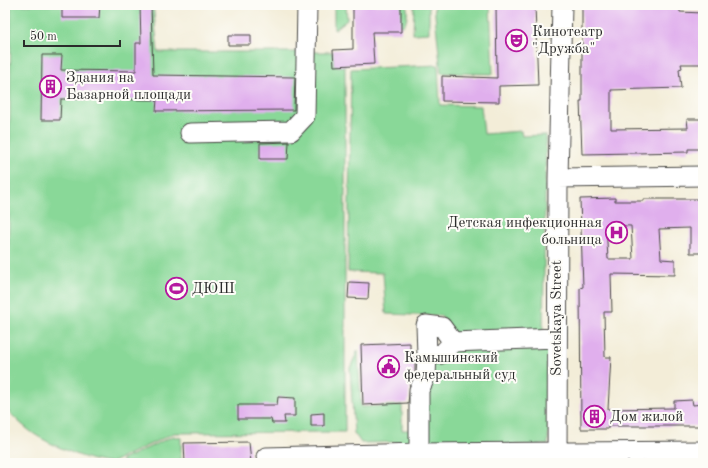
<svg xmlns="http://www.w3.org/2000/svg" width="708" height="468" font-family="'Old Standard TT',serif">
<rect width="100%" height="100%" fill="#fdfcf7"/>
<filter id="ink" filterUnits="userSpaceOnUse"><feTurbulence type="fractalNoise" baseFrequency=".025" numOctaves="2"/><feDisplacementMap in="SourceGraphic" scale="8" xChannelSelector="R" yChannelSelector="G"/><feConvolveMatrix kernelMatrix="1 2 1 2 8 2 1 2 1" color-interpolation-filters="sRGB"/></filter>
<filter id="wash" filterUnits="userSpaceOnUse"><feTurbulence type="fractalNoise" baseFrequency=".012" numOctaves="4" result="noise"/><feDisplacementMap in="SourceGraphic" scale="16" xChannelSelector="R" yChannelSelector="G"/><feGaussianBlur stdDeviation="0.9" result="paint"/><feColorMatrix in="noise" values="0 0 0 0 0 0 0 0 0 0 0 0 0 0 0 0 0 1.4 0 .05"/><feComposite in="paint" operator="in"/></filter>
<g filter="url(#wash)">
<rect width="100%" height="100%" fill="#f3edd8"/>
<path fill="#89d898" stroke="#5a8262" d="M11,5H153L158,52H333L334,66H345V432L174,433L111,463C92,463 45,443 30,431C22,425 14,417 7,410Z
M334,5H346L347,20L334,30Z
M399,5H407C407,14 409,24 399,28Z
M414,5H429V33L413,34Z
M434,5H490L493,74L441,73Z
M438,65L440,105L481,106L484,134L521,131L522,136L546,135L543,334L453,333L441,316L386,314L383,273L348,272L351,69Z
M551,339L548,445L427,444L423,393L432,359L453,344Z
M358,350L361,407L402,405V430H412L410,442L361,443L354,433L350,368Z
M173,436L181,438V463H122V460Z"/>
<g id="blocks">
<path fill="#e0afed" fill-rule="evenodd" d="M62,5H100L99,18H62Z
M151,5L153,75L295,77L294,110L156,111L157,100L61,99L60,120H41L42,55H62L61,70L136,71V43H141L140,6Z
M353,5H401V32H372L374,64L334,66L333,50L353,49Z
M496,5H535L538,85L499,86V102L442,101V76L497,78Z
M582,5L679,6L680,12L703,13V64H681L682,68L679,69L681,88L611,90V129L688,128L687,119H703V149H688V152L582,154L580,101H582Z
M228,35H251V45H228Z
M289,142L288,159H260V143Z
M615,198V201H643V199H703V253H690V228L659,229L661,259L675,260V275L611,274L612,312H604L605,357H611L608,409L674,408V401L692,400L693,405L703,404V426H608V429H581L580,288L583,287L580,199ZM606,225L631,226L633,259H608Z
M349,282L369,283L368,299L348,298Z
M410,343V357L415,358V374L411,376L408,403L363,405L361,345Z
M278,397L295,398V416H284L285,423H272L271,419H238V405H277Z
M324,413V426H311V414Z
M249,442L251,463H185L184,443Z"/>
</g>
</g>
<g filter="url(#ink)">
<use href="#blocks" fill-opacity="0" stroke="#494845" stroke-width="1"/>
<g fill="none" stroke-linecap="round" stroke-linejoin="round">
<defs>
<path id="minor" d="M190,133L291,131L305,116L307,5
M558,178L703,176
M427,355L426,325L442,327L453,342
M419,453V390L426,376L427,355L442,354L453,342L557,338
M266,457L419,453L703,451
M557,463L558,178L562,5"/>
</defs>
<use href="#minor" stroke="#494845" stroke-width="21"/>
<use href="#minor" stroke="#fff" stroke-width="19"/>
</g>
</g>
<defs>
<symbol id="theatre-ring" viewBox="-11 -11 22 22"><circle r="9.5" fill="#fdfcf7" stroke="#b5179e" stroke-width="1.5"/><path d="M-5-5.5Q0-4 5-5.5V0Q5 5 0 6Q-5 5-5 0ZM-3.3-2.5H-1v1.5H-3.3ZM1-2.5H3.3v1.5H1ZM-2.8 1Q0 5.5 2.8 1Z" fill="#b5179e"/></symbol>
<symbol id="building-ring" viewBox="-11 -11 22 22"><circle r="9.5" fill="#fdfcf7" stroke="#b5179e" stroke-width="1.5"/><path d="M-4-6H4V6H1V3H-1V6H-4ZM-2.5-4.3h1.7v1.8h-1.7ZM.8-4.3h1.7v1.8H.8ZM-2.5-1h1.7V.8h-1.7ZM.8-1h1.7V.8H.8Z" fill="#b5179e"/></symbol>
<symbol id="hospital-ring" viewBox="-11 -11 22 22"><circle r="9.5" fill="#fdfcf7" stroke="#b5179e" stroke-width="1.5"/><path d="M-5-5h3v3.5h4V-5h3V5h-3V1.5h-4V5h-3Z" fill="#b5179e"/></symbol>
<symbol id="stadium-ring" viewBox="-11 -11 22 22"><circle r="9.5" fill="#fdfcf7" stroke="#b5179e" stroke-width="1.5"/><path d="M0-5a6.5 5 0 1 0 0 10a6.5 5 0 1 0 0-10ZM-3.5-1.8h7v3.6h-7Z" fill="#b5179e"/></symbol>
<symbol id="civic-ring" viewBox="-11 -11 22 22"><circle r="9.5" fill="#fdfcf7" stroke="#b5179e" stroke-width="1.5"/><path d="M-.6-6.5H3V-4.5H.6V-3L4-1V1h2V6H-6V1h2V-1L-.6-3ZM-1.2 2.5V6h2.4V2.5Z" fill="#b5179e"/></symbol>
</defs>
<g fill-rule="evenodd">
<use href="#theatre-ring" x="504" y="28" width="25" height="25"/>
<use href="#building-ring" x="38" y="74" width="25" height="25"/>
<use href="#hospital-ring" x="604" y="220" width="25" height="25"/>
<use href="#stadium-ring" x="164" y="276" width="25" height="25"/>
<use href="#civic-ring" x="376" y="354" width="25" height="25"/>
<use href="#building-ring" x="582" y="404" width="25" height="25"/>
</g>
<g text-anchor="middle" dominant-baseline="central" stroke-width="4" stroke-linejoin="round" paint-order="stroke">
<g font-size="15" fill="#2b2b2b" stroke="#fdfcf7" text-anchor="start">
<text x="532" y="32">Кинотеатр<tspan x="532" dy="17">"Дружба"</tspan></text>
<text x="66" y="78">Здания на<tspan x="66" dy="17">Базарной площади</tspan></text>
<text x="602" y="223" text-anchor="end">Детская инфекционная<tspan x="602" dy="17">больница</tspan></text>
<text x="192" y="289">ДЮШ</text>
<text x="404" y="358">Камышинский<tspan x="404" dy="17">федеральный суд</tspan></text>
<text x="610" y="417">Дом жилой</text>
</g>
<g font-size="15" fill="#2b2b2b" stroke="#fdfcf7">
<text transform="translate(557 318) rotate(-90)">Sovetskaya Street</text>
</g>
</g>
<rect width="708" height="468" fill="none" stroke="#fdfcf7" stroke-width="20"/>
<path d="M24 40v6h96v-6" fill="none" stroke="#2b2b2b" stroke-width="2"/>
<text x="30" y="40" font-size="12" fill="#2b2b2b" stroke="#fdfcf7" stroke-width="3" paint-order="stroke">50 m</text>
</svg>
